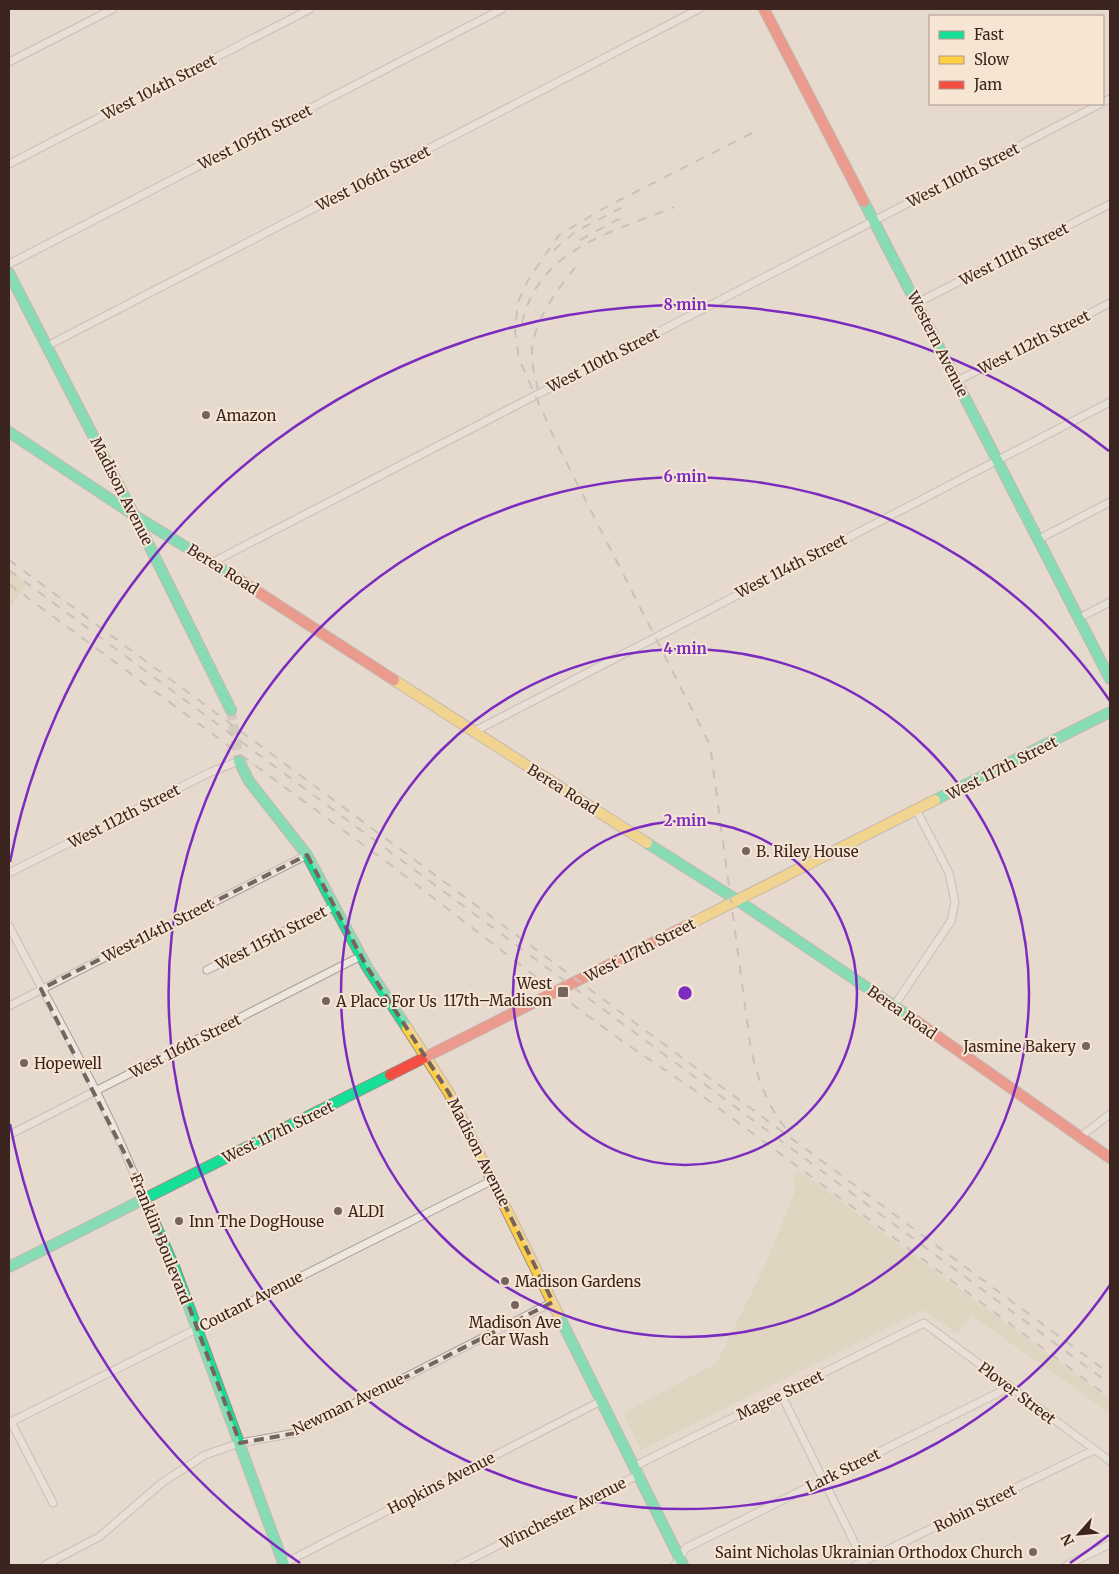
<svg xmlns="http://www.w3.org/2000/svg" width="1119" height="1574" font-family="Merriweather,serif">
<rect width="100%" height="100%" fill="#e6d9ce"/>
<path fill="#d9d0b0" d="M9,570L27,584L9,609Z
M798,1170L1110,1400V1413L971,1315L958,1334L923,1310L641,1450L623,1413L717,1363L766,1263L795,1191L793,1176Z"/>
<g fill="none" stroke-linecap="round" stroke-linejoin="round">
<path stroke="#c4b5ab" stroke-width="10" stroke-dasharray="10 5" stroke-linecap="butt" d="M231,710L239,761"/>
<defs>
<path id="street" d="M9,62L113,9
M1103,102L1110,99
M9,164L310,9
M9,264L502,9
M917,303L1110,204
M47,346L699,9
M957,381L1110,303
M1039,539L1110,502
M213,562L1100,104
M1079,618L1110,602
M473,732L1110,402
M9,873L213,771L239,761
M9,926C55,1015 108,1104 144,1199
M207,970L335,906
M9,1006L307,855
M894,1006L951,921L955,902L949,873L917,811
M9,1135L361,956
M1080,1137L1110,1114
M781,1394L865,1564
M11,1422L53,1503
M9,1423L493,1180
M635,1466L924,1323L1110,1461
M45,1565L99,1537L163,1482L205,1455L240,1443L296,1433L553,1302
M281,1565L601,1401
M459,1565L640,1474
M675,1565L686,1548L1010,1387
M856,1565L1094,1450
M1067,1565L1110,1544"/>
<path id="fast" d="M864,202L1110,679
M9,273L134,515L231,710
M9,432L134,515L241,581
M239,761L249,781L307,855L367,967L407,1028
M935,800L1110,712
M647,843L737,900L909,1016
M144,1199L175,1269L284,1565
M9,1267L390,1075
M558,1314L683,1565"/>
<path id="slow" d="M394,680L647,843
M684,927L935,800
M407,1028L449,1093L558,1314"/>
<path id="jam" d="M764,9L864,202
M241,581L394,680
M909,1016L1110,1158
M390,1075L684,927"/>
</defs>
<use href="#street" stroke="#ab9f97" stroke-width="9"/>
<use href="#fast" stroke="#9b8e86" stroke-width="12"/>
<use href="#slow" stroke="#9b8e86" stroke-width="12"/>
<use href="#jam" stroke="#9b8e86" stroke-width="12"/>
<use href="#street" stroke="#eee7e0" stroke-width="7"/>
<use href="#fast" stroke="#16e098" stroke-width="10"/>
<use href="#slow" stroke="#ffcf43" stroke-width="10"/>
<use href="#jam" stroke="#f24e42" stroke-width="10"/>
<path stroke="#ada5a0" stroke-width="2" stroke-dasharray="9 9" stroke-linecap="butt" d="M752,133L606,207L559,235L528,280L518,302L515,331L519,359L556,442L710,745L751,1050C758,1079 767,1105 786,1129
M580,240L626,215
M554,250L575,232L621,208
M522,323C539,248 611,233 674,207
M538,390C536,380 533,370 532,359C529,326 558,288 578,264
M9,560L1110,1374
M9,570L1110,1384
M9,584L400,872L554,991L625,1043L693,1089L1110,1398"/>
</g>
<path d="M0 0H1119V1574H0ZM307,855L367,967L449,1093L553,1302L296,1433L240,1443L175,1269L132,1168L41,989Z" fill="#e6d9ce" fill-opacity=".55" fill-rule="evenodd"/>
<path fill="none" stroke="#77645c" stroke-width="4" stroke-dasharray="10 6" stroke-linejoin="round" d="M307,855L367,967L449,1093L553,1302L296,1433L240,1443L175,1269L132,1168L41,989Z"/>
<g fill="none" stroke="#7b2cbf" stroke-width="2.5">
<circle cx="685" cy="993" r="172"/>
<circle cx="685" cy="993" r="344"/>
<path d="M1110 1285A516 516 0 1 1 1110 701"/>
<path d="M1109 1535A688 688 0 0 1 1070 1563M300 1563A688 688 0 0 1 10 1124M10 862A688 688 0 0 1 1109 451"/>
</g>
<g fill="#77645c" stroke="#f7e5d4" stroke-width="2">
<circle cx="206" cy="415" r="5"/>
<circle cx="746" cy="851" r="5"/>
<rect x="557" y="986" width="12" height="12" rx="2.5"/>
<circle cx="326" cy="1001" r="5"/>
<circle cx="1086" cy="1046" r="5"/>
<circle cx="24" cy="1063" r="5"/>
<circle cx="338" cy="1211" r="5"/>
<circle cx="179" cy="1221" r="5"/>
<circle cx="505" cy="1281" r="5"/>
<circle cx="515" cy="1305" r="5"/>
<circle cx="1033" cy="1552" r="5"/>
</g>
<g text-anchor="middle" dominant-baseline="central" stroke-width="4" stroke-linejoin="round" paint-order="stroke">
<g font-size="15" fill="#3b251e" stroke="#f7e5d4">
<text transform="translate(159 87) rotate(-27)">West 104th Street</text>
<text transform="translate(255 137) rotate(-27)">West 105th Street</text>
<text transform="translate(963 175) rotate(-27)">West 110th Street</text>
<text transform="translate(373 178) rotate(-27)">West 106th Street</text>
<text transform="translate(1014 254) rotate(-27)">West 111th Street</text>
<text transform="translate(1034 342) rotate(-27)">West 112th Street</text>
<text transform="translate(938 344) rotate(63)">Western Avenue</text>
<text transform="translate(603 360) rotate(-27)">West 110th Street</text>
<text transform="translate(122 491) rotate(63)">Madison Avenue</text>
<text transform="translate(791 566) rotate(-27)">West 114th Street</text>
<text transform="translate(223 569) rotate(32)">Berea Road</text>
<text transform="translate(1002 768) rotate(-27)">West 117th Street</text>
<text transform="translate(563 789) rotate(32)">Berea Road</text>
<text transform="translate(124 816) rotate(-27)">West 112th Street</text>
<text transform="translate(158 930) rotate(-27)">West 114th Street</text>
<text transform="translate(271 938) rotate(-27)">West 115th Street</text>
<text transform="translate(640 950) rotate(-27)">West 117th Street</text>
<text transform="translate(902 1012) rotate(35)">Berea Road</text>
<text transform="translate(185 1046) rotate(-27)">West 116th Street</text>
<text transform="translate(278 1132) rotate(-26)">West 117th Street</text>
<text transform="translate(479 1152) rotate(63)">Madison Avenue</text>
<text transform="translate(161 1239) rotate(68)">Franklin Boulevard</text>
<text transform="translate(251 1301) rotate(-27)">Coutant Avenue</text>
<text transform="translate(1017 1393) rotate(37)">Plover Street</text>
<text transform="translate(780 1395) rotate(-26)">Magee Street</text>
<text transform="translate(348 1404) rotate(-26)">Newman Avenue</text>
<text transform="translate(843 1470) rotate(-26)">Lark Street</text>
<text transform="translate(441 1483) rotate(-27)">Hopkins Avenue</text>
<text transform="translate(975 1508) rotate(-26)">Robin Street</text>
<text transform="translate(563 1513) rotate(-27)">Winchester Avenue</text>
</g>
<g font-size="15" fill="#3b251e" stroke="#f7e5d4" text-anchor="start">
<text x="216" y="415">Amazon</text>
<text x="756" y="851">B. Riley House</text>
<text x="552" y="983" text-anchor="end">West<tspan x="552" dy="17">117th–Madison</tspan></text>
<text x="336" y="1001">A Place For Us</text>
<text x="1076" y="1046" text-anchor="end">Jasmine Bakery</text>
<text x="34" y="1063">Hopewell</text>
<text x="348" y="1211">ALDI</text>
<text x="189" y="1221">Inn The DogHouse</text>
<text x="515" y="1281">Madison Gardens</text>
<text x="515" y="1322" text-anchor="middle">Madison Ave<tspan x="515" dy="17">Car Wash</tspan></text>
<text x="1023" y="1552" text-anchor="end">Saint Nicholas Ukrainian Orthodox Church</text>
</g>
</g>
<circle cx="685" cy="993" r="8" fill="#7b2cbf" stroke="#f7e5d4" stroke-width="2.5"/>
<g font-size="15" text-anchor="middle" font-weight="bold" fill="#7b2cbf" stroke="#f7e5d4" stroke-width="4" stroke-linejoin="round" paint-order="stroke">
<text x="685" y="310">8 min</text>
<text x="685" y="482">6 min</text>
<text x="685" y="654">4 min</text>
<text x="685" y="826">2 min</text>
</g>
<rect width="1119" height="1574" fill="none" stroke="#3b251e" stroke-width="20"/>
<rect x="929" y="15" width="175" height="90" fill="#f7e5d4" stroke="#ac988b"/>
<rect x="939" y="31" width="25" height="8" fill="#16e098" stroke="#ac988b"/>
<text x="974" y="40" font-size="15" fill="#3b251e">Fast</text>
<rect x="939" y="56" width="25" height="8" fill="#ffcf43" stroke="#ac988b"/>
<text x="974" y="65" font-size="15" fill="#3b251e">Slow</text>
<rect x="939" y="81" width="25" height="8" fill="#f24e42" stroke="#ac988b"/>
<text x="974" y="90" font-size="15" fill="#3b251e">Jam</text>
<g transform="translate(1079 1534) rotate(243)" stroke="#f7e5d4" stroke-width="4" paint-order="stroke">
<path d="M0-4L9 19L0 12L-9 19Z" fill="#3b251e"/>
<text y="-8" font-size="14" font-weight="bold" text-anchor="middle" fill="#3b251e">N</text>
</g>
</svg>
